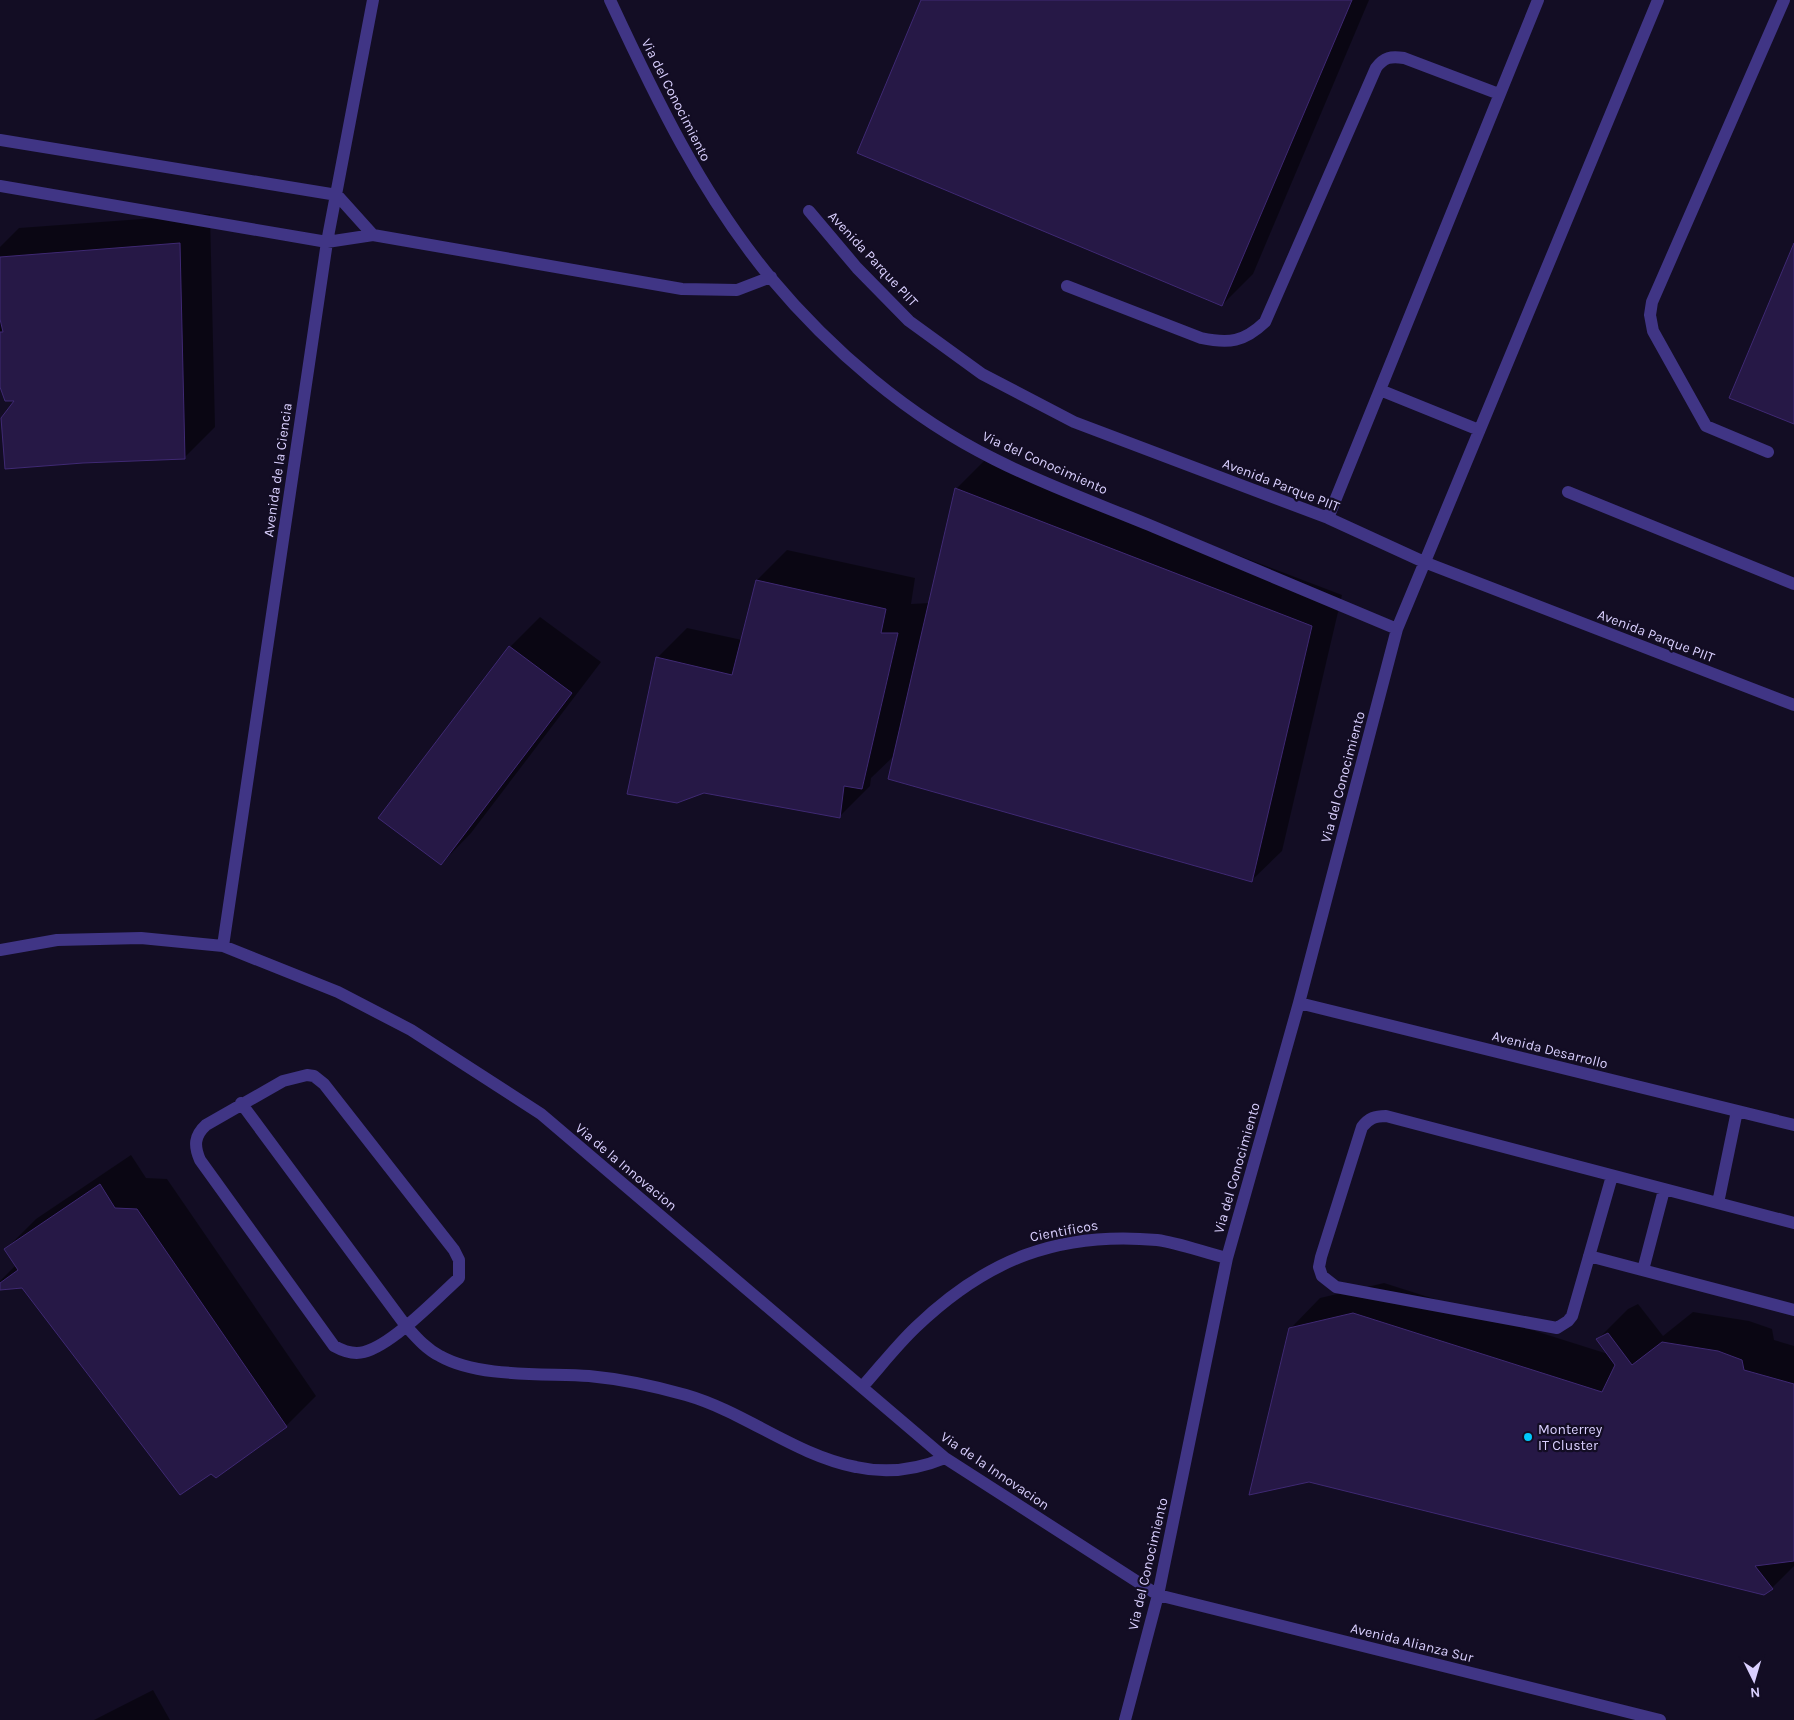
<svg xmlns="http://www.w3.org/2000/svg" width="1794" height="1720" font-family="Karla,sans-serif">
<rect width="100%" height="100%" fill="#130d24"/>
<path fill="#0007" d="M923,0H1369L1253,274L1222,305Z
M210,214L215,427L184,458L17,399L0,383V247L19,228Z
M986,459L1342,595L1282,851L1251,881L895,755L871,778L870,786L840,816L657,658L687,628L742,640L757,580L787,550L915,578L911,604L930,603L956,489Z
M540,617L601,662L471,833L441,864L510,647Z
M131,1155L146,1178L167,1179L316,1396L286,1426L23,1286L0,1289V1281L16,1265L6,1249L36,1219Z
M1384,1283L1608,1354L1598,1339L1628,1309L1638,1304L1663,1336L1693,1312L1749,1321L1772,1329L1774,1340L1794,1346V1566L1772,1588L1290,1329L1320,1298Z
M153,1690L170,1720H94Z"/>
<path fill="#261846" stroke="#3f2973" d="M921,0H1352L1222,306L857,153Z
M180,243L185,459L83,463L5,469L1,418L14,401H5L0,387V332H3L0,319V257Z
M1794,243V424L1729,398Z
M955,488L1312,626L1252,882L888,779Z
M756,580L886,609L881,633H898L862,789L844,786L840,818L704,793L677,803L627,794L656,657L732,675Z
M509,646L572,693L441,865L378,818Z
M100,1184L115,1208L137,1209L287,1427L216,1478L211,1474L180,1495L22,1288L0,1290V1283L18,1270L4,1249Z
M1353,1313L1602,1392L1615,1365L1596,1339L1608,1333L1632,1365L1662,1342L1718,1351L1742,1360L1744,1370L1794,1384V1561L1755,1566L1773,1589L1764,1595L1309,1482L1249,1495L1289,1328Z"/>
<g fill="none" stroke-linecap="round" stroke-linejoin="round">
<path stroke="#403585" stroke-width="12" d="M610,0C656,99 701,193 770,277C831,350 909,417 994,459C1045,485 1101,505 1154,527C1235,561 1316,595 1397,629
M0,140L337,195L373,235
M0,186L327,242L373,235L682,289L737,290L771,277
M809,211L857,268L909,321L982,374L1074,422L1328,518L1424,562L1794,705
M1067,286L1201,338C1229,344 1244,342 1265,322L1376,68C1384,57 1391,56 1404,58L1499,94
M1380,390L1479,430
M1768,452L1706,426L1653,331L1650,315L1652,302L1784,0
M1568,492L1794,584
M1328,518L1538,0
M223,946L327,242L373,0
M0,950L57,940L141,938L223,946L338,992L411,1030L541,1114L945,1458L1158,1595L1660,1720
M1299,1003L1794,1125
M307,1075L314,1076L324,1084L454,1250L459,1260V1278C436,1299 392,1345 364,1352C353,1355 343,1351 334,1346L200,1160C194,1146 194,1136 206,1125L283,1081Z
M241,1103L406,1326C416,1337 426,1349 440,1356C479,1378 545,1373 589,1376C621,1379 654,1386 686,1395C745,1412 795,1455 856,1467C887,1474 916,1470 945,1458
M1612,1176L1572,1316L1568,1321L1557,1328L1336,1287L1322,1276L1319,1267L1321,1257L1362,1127C1369,1118 1375,1116 1386,1116L1794,1223
M1718,1203L1737,1111
M1589,1256L1794,1310
M1643,1270L1664,1190
M863,1386C880,1367 897,1345 916,1327C987,1259 1059,1231 1157,1240C1180,1243 1205,1253 1227,1258
M1125,1720L1158,1595L1227,1258L1299,1003L1397,629L1658,0"/>
</g>
<circle fill="#00c8fb" stroke="#130d24" stroke-width="2" cx="1528" cy="1437" r="5"/>
<g text-anchor="middle" dominant-baseline="central" stroke-width="4.5" stroke-linejoin="round" paint-order="stroke">
<g font-size="14" fill="#dad0ff" stroke="#130d24">
<text transform="translate(676 100) rotate(63)">Via del Conocimiento</text>
<text transform="translate(873 259) rotate(47)">Avenida Parque PIIT</text>
<text transform="translate(1045 463) rotate(24)">Via del Conocimiento</text>
<text transform="translate(278 470) rotate(-82)">Avenida de la Ciencia</text>
<text transform="translate(1281 485) rotate(21)">Avenida Parque PIIT</text>
<text transform="translate(1656 636) rotate(21)">Avenida Parque PIIT</text>
<text transform="translate(1343 777) rotate(-75)">Via del Conocimiento</text>
<text transform="translate(1550 1050) rotate(14)">Avenida Desarrollo</text>
<text transform="translate(626 1167) rotate(40)">Via de la Innovacion</text>
<text transform="translate(1237 1168) rotate(-74)">Via del Conocimiento</text>
<text transform="translate(1064 1231) rotate(-10)">Cientificos</text>
<text transform="translate(995 1471) rotate(34)">Via de la Innovacion</text>
<text transform="translate(1148 1564) rotate(-77)">Via del Conocimiento</text>
<text transform="translate(1412 1643) rotate(14)">Avenida Alianza Sur</text>
</g>
<g font-size="14" fill="#dad0ff" stroke="#130d24" text-anchor="start">
<text x="1538" y="1429">Monterrey<tspan x="1538" dy="16">IT Cluster</tspan></text>
</g>
</g>
<g transform="translate(1754 1680) rotate(175)" stroke="#130d24" stroke-width="4" paint-order="stroke">
<path d="M0-4L9 19L0 12L-9 19Z" fill="#dad0ff"/>
<text y="-8" font-size="14" font-weight="bold" text-anchor="middle" fill="#dad0ff">N</text>
</g>
</svg>
